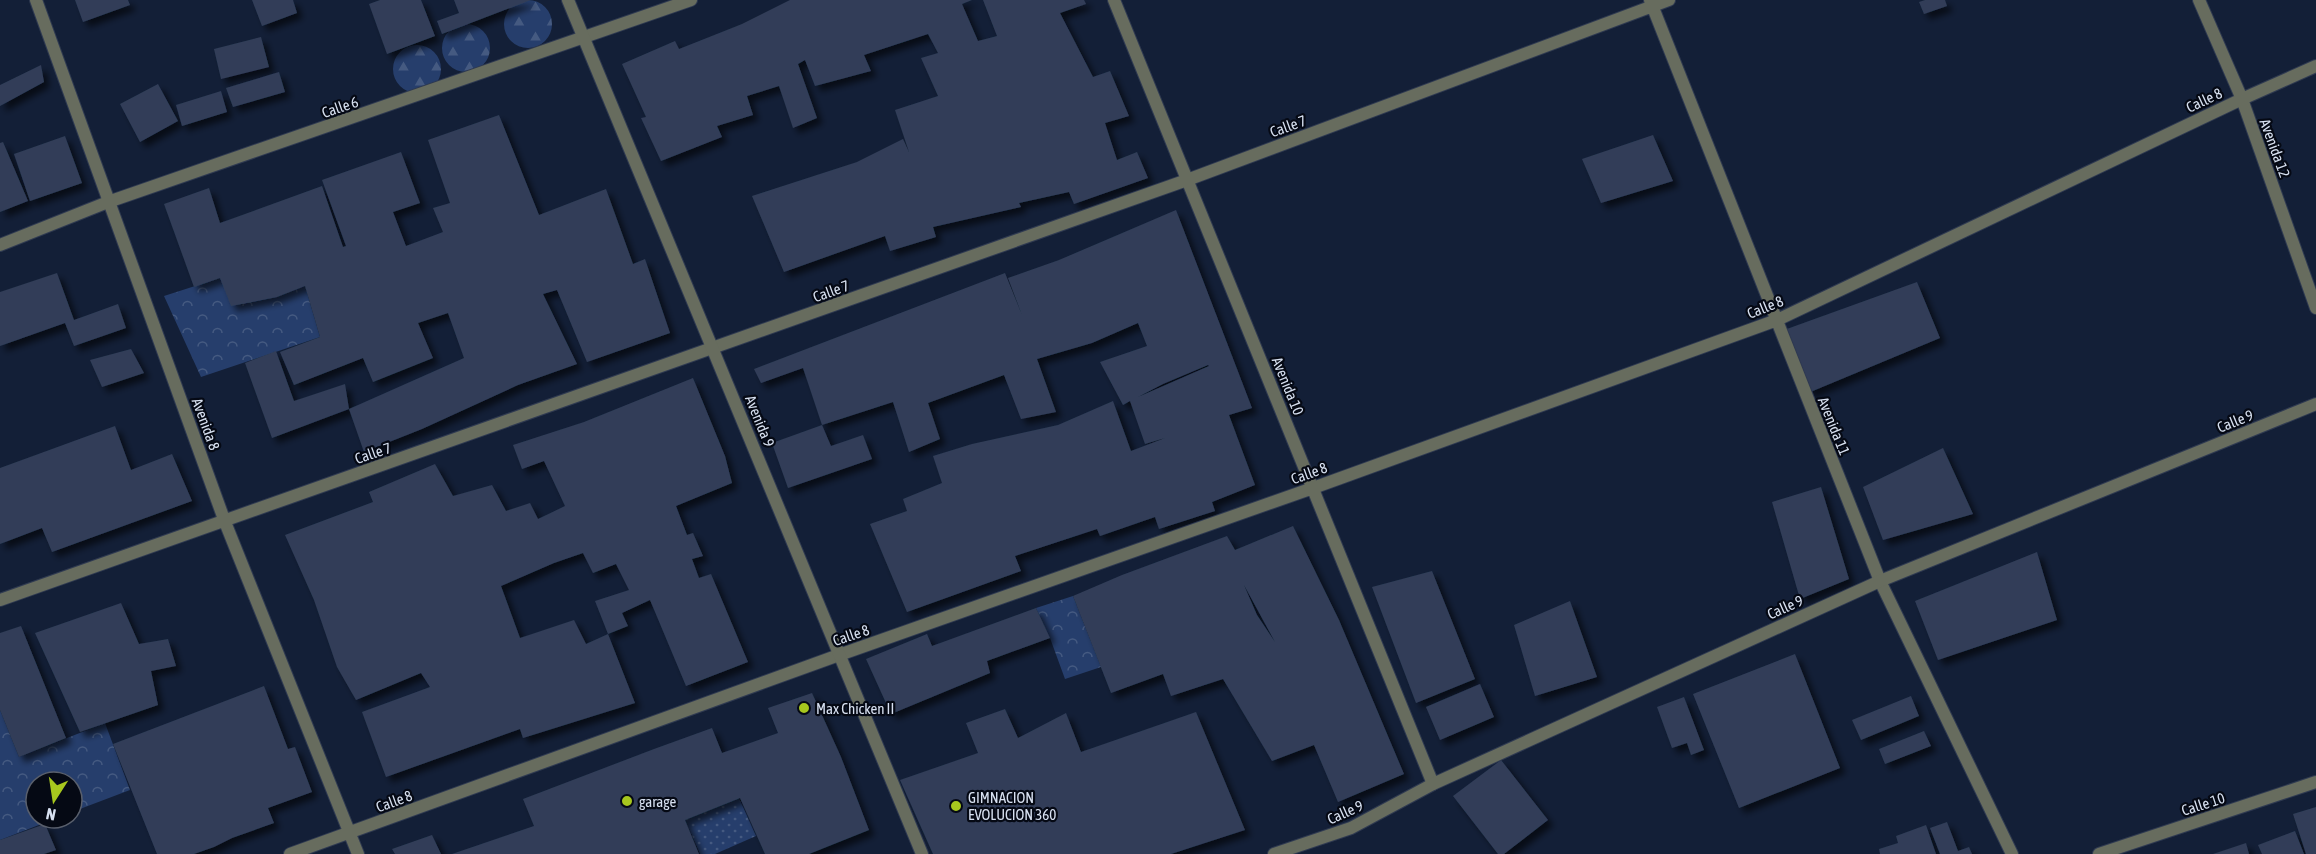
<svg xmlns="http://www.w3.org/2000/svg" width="2316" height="854" font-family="'Asap Condensed',sans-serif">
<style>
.grass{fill:url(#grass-dots)}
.forest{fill:url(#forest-firs)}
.park{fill:url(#park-crowns)}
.building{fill:#303e58;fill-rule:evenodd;filter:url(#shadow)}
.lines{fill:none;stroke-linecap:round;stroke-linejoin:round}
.minor-casing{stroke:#2f3a51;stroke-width:14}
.tertiary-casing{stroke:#2f3a51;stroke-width:14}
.minor{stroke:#676c5e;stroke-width:12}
.tertiary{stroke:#676c5e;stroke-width:12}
.poi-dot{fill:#a7c71e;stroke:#050914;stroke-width:2}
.labels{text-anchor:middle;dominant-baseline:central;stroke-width:4.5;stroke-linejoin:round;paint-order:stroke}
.street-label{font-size:15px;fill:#d8e1f1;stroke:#050914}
.poi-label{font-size:15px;fill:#d8e1f1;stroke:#050914;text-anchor:start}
</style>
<defs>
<pattern id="grass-dots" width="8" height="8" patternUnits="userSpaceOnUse" patternTransform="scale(1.5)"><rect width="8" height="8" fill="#263e6c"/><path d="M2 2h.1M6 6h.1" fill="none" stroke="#455a81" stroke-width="1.8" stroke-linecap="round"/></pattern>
<pattern id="forest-firs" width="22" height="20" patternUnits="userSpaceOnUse" patternTransform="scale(1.5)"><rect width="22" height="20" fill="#263e6c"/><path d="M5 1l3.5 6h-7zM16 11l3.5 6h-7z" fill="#455a81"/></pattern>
<pattern id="park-crowns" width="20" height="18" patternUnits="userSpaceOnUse" patternTransform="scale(1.5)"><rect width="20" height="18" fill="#263e6c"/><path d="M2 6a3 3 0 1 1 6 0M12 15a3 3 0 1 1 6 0" fill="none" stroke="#455a81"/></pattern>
<filter id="shadow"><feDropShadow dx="5.5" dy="5.5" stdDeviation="3" flood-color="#0009"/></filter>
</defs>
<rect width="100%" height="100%" fill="#131f37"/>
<path class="grass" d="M739 798 756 836 715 854H700L685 820Z"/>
<path class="forest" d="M504 24a24 24 0 1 1 48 0a24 24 0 1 1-48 0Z
M442 48a24 24 0 1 1 48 0a24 24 0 1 1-48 0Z
M393 69a24 24 0 1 1 48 0a24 24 0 1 1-48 0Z"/>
<path class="park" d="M220 278 277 297 305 286 320 337 201 377 164 296Z
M1073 596 1101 667 1065 679 1050 638 1036 608Z
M0 710 19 757 105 723 130 790 72 812V782H36V818H57L0 840Z"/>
<path class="building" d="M75 0H128L130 5 83 22Z
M252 0H293L297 13 262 26Z
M380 0H421L435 36 387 54 369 4Z
M454 0H531L442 34 437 21 459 13Z
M790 0H972L962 4 978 41 997 36 983 0H1084L1086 4 1060 13 1093 77 1110 71 1129 116 1105 123 1117 160 1137 152 1148 178 1074 204 1069 192 1019 203 1021 207 933 227 936 237 890 251 885 236 784 272 752 196 857 162 903 139 909 152 895 110 938 96 921 58 938 53 928 34 864 55 871 71 815 86 805 60 798 64 817 118 793 128 779 86 747 96 753 115 717 126 722 137 661 161 641 118 646 117 622 64 675 41 679 49 742 24Z
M1925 0H1945L1947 6 1924 14 1919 2Z
M261 37 269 67 221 79 214 49Z
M41 65 44 82 0 106V85Z
M279 72 285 92 233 107 226 88Z
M158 84 178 121 140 142 120 104Z
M221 91 227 112 182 126 176 105Z
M499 115 539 215 606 189 633 264 645 259 670 333 587 362 557 290 543 294 577 364 518 385 422 429 364 452 349 409 464 358 448 313 418 323 433 358 373 382 363 358 294 385 280 352 320 337 305 286 277 297 231 306 220 278 194 287 164 204 209 188 220 223 322 186 343 247 346 246 322 180 401 152 420 203 393 212 406 246 443 232 433 208 450 203 428 140Z
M1653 135 1673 181 1601 203 1582 159Z
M65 136 82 183 30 201 14 154Z
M3 142 28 201 0 212V143Z
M1176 210 1252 408 1229 415 1255 485 1212 502 1215 511 1159 529 1155 517 1100 536 1097 529 1015 556 1021 571 907 612 870 524 907 511 903 499 942 483 933 456 972 444 1058 425 1113 401 1131 451 1165 438 1145 444 1130 401 1123 405 1100 362 1147 346 1138 323 1092 343 1037 359 1056 412 1021 419 1004 375 928 403 940 439 909 452 893 402 822 425 803 368 761 383 754 369 1005 273 1022 315 1008 278 1059 260ZM1208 365 1209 366 1138 397 1163 384Z
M57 273 74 320 118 304 126 328 74 346 65 323 0 346V292Z
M1917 282 1940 338 1808 393 1784 330Z
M131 349 144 373 102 387 90 360Z
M276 351 294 401 345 384 349 409 272 438 245 363Z
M693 378 725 456 732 483 676 506 687 535 693 533 703 556 692 559 699 578 711 574 748 662 686 686 650 600 622 613 628 626 608 634 595 601 629 590 616 564 593 573 583 553 554 563 501 586 520 638 574 620 586 644 608 634 635 703 523 738 520 729 386 777 362 712 430 687 421 673 356 700 337 667 314 600 285 535 373 502 369 492 435 464 453 496 492 485 506 511 530 503 538 519 565 506 544 461 522 469 513 445 584 422Z
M822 425 831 446 863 435 872 459 788 488 772 443Z
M115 426 131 470 172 454 192 501 52 552 42 528 0 544V468Z
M1943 448 1973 514 1883 540 1863 487Z
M1821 487 1849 579 1800 599 1772 502Z
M1293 526 1339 620 1404 774 1338 802 1314 745 1272 761 1223 679 1171 696 1163 674 1111 693 1073 596 1122 575 1227 536 1235 550ZM1244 585 1275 642 1257 615Z
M2037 552 2057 620 1938 660 1915 601Z
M1432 571 1475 679 1416 703 1372 587Z
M1570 601 1597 677 1535 696 1514 625Z
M121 603 139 644 168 639 176 666 151 671 158 705 80 732 35 633Z
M1036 608 1050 638 987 661 990 673 891 714 866 659 927 634 932 646Z
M21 626 66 738 19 757 0 710V633Z
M1795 654 1840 768 1739 808 1693 694Z
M1480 684 1494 717 1440 740 1426 707Z
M264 686 288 749 295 747 312 792 268 808 274 823 232 838 214 847 194 854H157L113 744Z
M812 693 841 757 869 830 809 854H765L740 798 685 820 699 854H452L534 826 523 799 654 749 712 728 722 753 778 733 768 708Z
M1911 696 1919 716 1861 740 1852 720Z
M1684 697 1704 750 1691 755 1687 743 1672 748 1657 707Z
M1005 709 1018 738 1066 713 1081 752 1196 712 1245 830 1171 854H933L900 780 978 753 966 723Z
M1924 731 1931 746 1885 764 1879 749Z
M1501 760 1548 820 1504 854H1498L1453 796Z
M2316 807V854H2306L2293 814Z
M1947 822 1958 851 1969 847 1972 854H1940L1930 828Z
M45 824 56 850 44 854H0V840Z
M1926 825 1936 854H1880L1879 849 1898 843 1896 836Z
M2295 831 2304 854H2262L2258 845Z
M432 835 441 854H395L392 849Z
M2246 843 2249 854H2213Z"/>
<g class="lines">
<g class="minor-casing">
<path id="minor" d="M36 0 225 522 358 854
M1114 0 1433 784
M1650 0 1880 581 2012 854
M2199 0 2242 99 2316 308
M0 245 108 202 691 0
M0 600 1187 180 1669 0
M290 854 839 655 1313 488 1777 320 2242 99 2316 66
M2099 854 2316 782"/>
</g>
<g class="tertiary-casing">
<path id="tertiary" d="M568 0 922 854
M1274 854 1351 828 1433 784 1880 581 2316 404"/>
</g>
<use href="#minor" class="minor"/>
<use href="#tertiary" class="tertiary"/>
</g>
<g class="poi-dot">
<circle cx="804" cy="708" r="6"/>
<circle cx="627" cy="801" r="6"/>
<circle cx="956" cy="806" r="6"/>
</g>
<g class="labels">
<g class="street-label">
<text transform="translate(2204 100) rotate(-25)">Calle 8</text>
<text transform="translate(340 107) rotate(-19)">Calle 6</text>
<text transform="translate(1288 126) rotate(-20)">Calle 7</text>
<text transform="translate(2275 148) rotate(70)">Avenida 12</text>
<text transform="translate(831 291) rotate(-20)">Calle 7</text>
<text transform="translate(1765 307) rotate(-22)">Calle 8</text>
<text transform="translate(1288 386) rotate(68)">Avenida 10</text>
<text transform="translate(760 421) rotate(68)">Avenida 9</text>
<text transform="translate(2235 421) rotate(-22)">Calle 9</text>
<text transform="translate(206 424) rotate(70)">Avenida 8</text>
<text transform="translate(1834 426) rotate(68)">Avenida 11</text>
<text transform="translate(373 453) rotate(-19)">Calle 7</text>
<text transform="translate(1309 473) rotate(-20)">Calle 8</text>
<text transform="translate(1785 607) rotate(-24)">Calle 9</text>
<text transform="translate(851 635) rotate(-19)">Calle 8</text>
<text transform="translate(394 801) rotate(-20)">Calle 8</text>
<text transform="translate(2203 804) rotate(-18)">Calle 10</text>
<text transform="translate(1345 812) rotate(-24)">Calle 9</text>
</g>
<g class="poi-label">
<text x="816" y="708">Max Chicken II</text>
<text x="968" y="797">GIMNACION<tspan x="968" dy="17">EVOLUCION 360</tspan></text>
<text x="639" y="801">garage</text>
</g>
</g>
<g transform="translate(54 800) rotate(192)"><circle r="28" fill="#050914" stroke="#595f6c" stroke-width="1.5"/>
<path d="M0-4.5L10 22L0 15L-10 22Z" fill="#a7c71e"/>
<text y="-9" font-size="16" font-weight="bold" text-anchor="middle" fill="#d8e1f1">N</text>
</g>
</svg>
